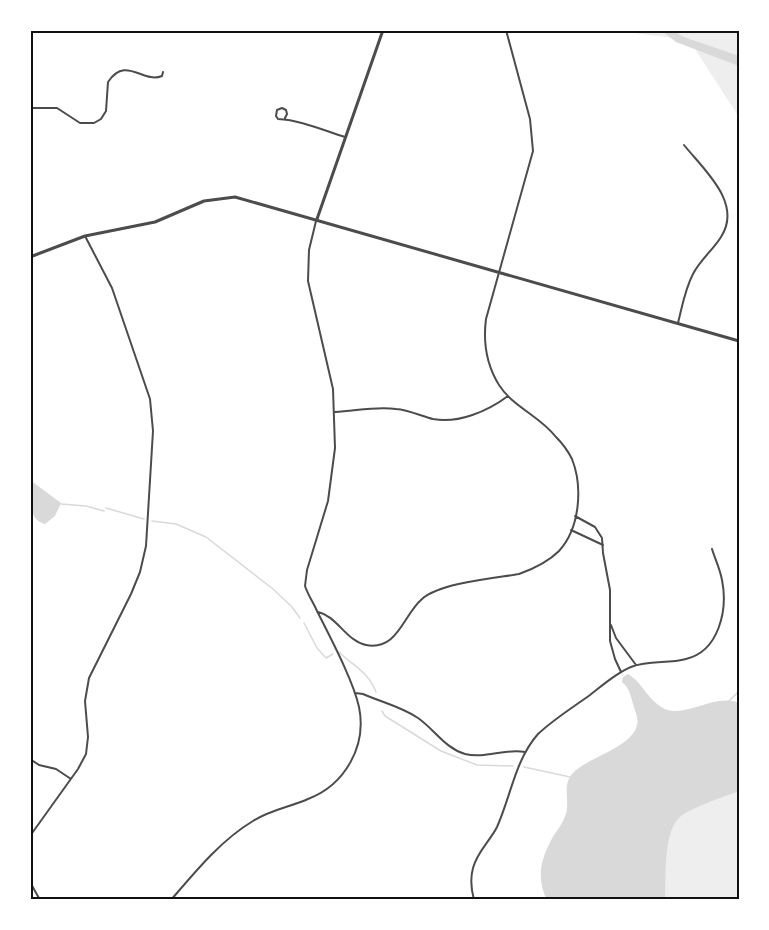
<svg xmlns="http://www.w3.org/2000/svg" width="769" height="930" font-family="Figtree,sans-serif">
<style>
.green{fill:#eee}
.water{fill:#d9d9d9}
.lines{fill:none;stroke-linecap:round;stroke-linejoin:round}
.stream{stroke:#d9d9d9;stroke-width:1.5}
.minor{stroke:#4c4c4c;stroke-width:2}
.tertiary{stroke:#4c4c4c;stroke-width:3}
.neatline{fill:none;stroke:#111;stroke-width:2}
</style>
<rect width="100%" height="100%" fill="#fff"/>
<path class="green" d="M609 30H739V117L689 40Z
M739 784V900H653L666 838 676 816Z"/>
<path class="water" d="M661 30H672L684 37 739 56V66L676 42Z
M30 480 61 503 55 516 45 524C27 520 30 495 30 480Z
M628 674C642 682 649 702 665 709 687 718 715 693 739 703V791C724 797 689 808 679 818 663 833 666 879 665 900H547C535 876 542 856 554 835 559 828 563 822 566 814 570 801 562 786 572 774 587 757 632 748 637 725 639 719 635 712 634 707 631 698 630 688 622 682L623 677Z"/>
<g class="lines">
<path class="stream" d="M61 504 86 506 104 511
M106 508 144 519
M152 521 176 524 206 537 273 589 292 607 300 618
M304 623 317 648 326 658 333 654
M339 652C354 667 368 671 376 692
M729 701 739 691
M382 711 385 716 441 751 477 765 513 766
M524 767 570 777"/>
<path class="minor" d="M30 108H57L80 123H94L101 119 106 111 108 82C126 55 143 84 162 76L163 72
M285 118 287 114 286 110 282 108 277 110 276 116 278 119C300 120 323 130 345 137
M678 323C682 307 685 289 693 274 700 260 713 250 721 237 743 203 704 170 684 145
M335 412C356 411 376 406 396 409 409 410 421 416 433 419 458 424 488 411 508 396
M575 516 595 527 602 538 603 553 610 590V641L615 659 621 672
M571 530 603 545
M318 612C337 616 346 641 366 645 398 651 403 615 422 599 440 583 495 578 519 574 533 569 548 562 559 551 580 528 583 487 572 459 568 451 562 443 556 437 540 416 513 407 499 385 486 364 483 342 486 319L533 151 530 119 506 30
M611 625 616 638 636 665
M355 693 363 694C381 702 402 707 418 718 435 730 445 748 465 754 485 759 505 748 525 752
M30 759 39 765 56 769 71 779
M30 836 78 769 86 754 88 737 85 701 89 678 131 594 140 572 146 546 153 431 150 399 112 288 85 236
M30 882 40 900
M171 900C195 872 221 840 253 821 270 810 290 807 308 799 345 785 367 746 359 707 353 680 330 637 317 611 313 602 308 595 305 586L307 570 328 501 335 448 333 389 308 281 309 250 316 221
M474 900C471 889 470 879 473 868 477 852 490 841 497 827 511 796 515 760 538 734 554 719 572 708 590 695 603 685 616 673 631 667 649 660 668 664 686 659 719 651 728 610 722 580 720 569 715 559 712 549"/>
<path class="tertiary" d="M30 101V108
M317 219 383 30
M30 257 85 236 155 222 204 201 235 197 739 341"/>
</g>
<rect width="769" height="930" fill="none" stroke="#ffffff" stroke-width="63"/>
<rect x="32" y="32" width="706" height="866" class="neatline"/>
</svg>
